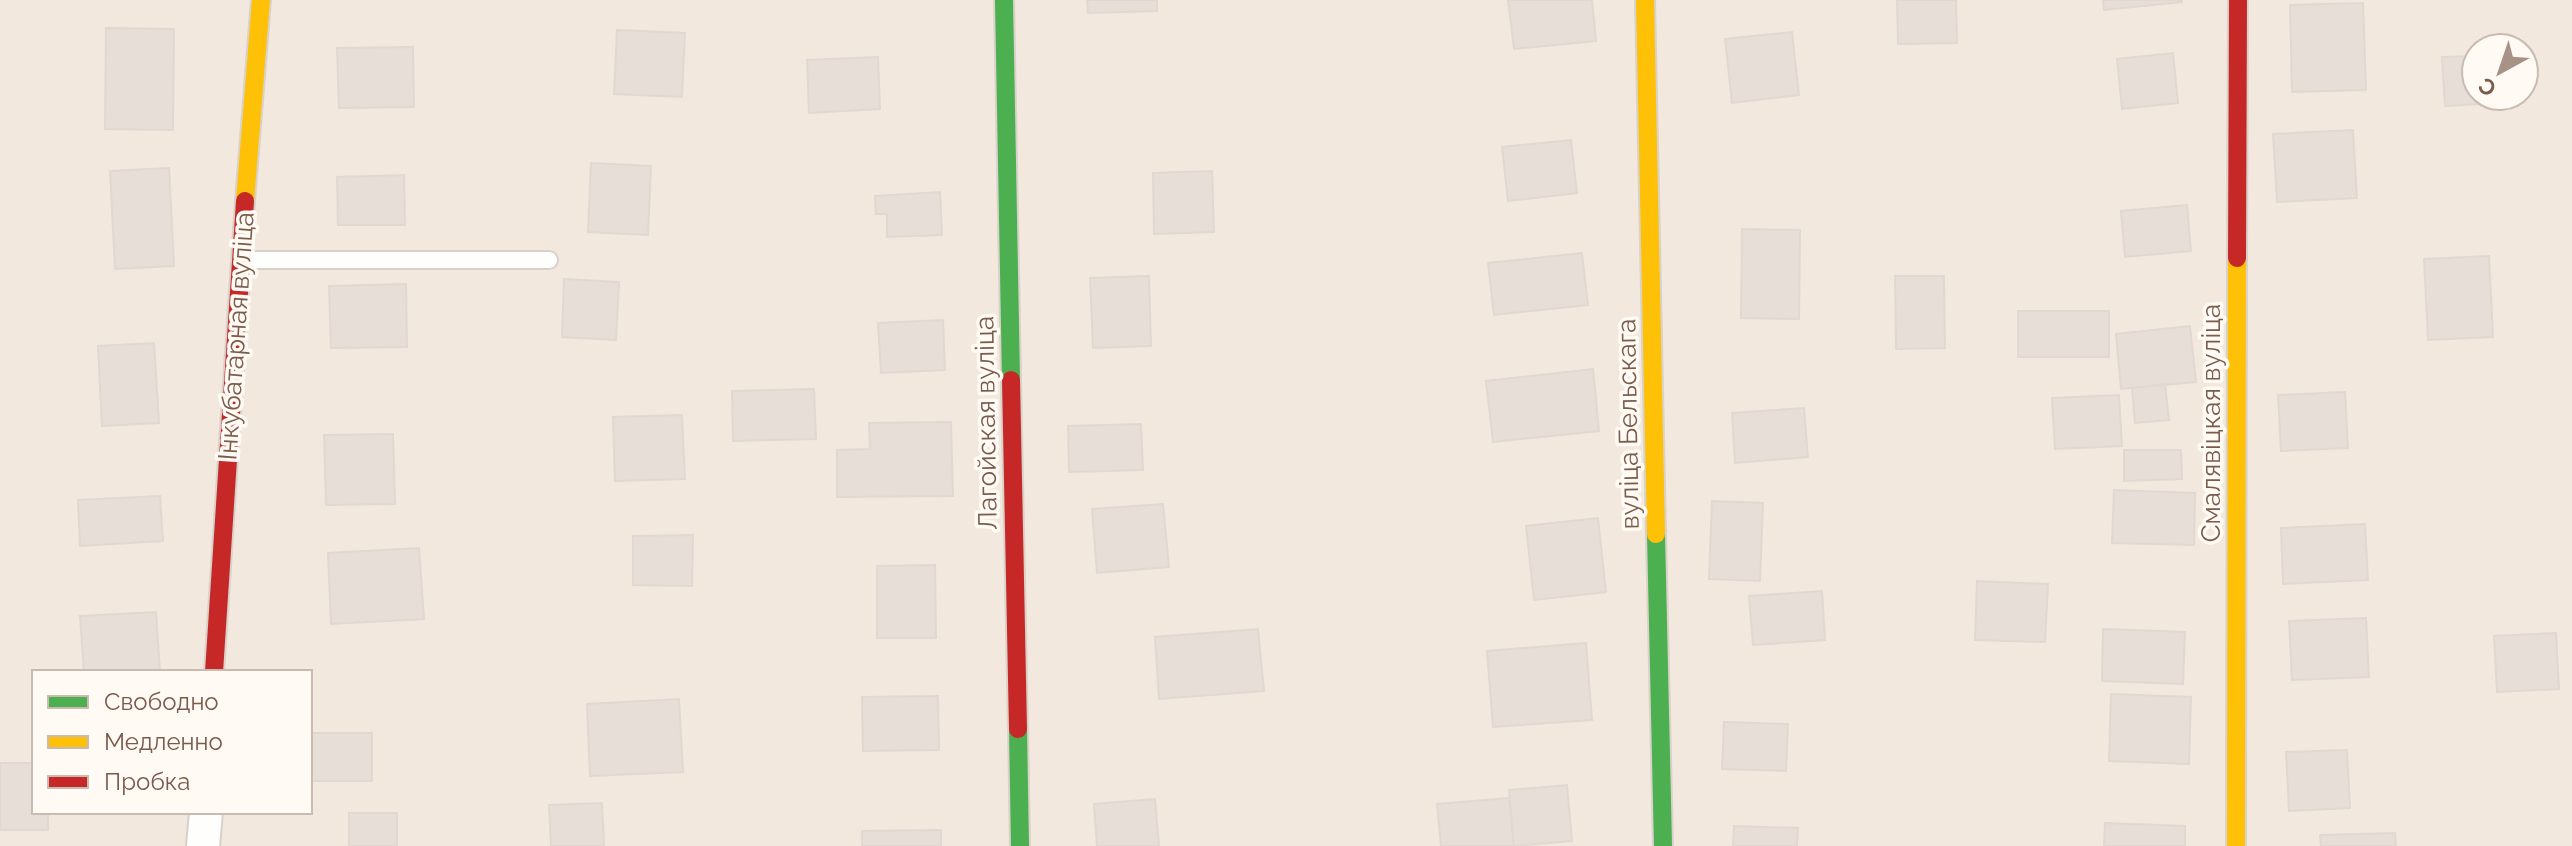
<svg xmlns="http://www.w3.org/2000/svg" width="2572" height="846" font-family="Raleway,sans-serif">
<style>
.residential{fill:#f2e8de;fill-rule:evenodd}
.building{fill:#e6ded7;stroke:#e2d8d2;stroke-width:2}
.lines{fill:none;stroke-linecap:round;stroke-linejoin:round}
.lane-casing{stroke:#d7d1cb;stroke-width:20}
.street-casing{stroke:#d7d1cb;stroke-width:36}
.fast-casing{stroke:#d9d2cb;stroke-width:22}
.slow-casing{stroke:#d9d2cb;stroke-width:22}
.jam-casing{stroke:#d9d2cb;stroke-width:22}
.lane{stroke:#fefefd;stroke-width:16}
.street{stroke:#fefefd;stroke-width:32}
.fast{stroke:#4caf50;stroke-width:18}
.slow{stroke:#ffc107;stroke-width:18}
.jam{stroke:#c62828;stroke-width:18}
.labels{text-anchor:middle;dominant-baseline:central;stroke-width:7;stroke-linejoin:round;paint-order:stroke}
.street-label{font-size:26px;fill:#7a5c4d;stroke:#fffaf3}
</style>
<rect width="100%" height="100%" fill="#f9f5f0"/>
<path class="residential" d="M0 0H2572V846H0ZM2476 48H2524V96H2476ZM34 672H310V812H34Z"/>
<path class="building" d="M1087 0H1157V11L1088 13Z
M1508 0H1592L1596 41 1514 49Z
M1897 0H1956L1957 43 1898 44Z
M2103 0H2182V2L2104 10Z
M2363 3 2366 90 2292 92 2290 5Z
M106 28 174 29 173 130 105 129Z
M617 30 685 33 682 97 614 94Z
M1792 32 1799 95 1732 103 1725 39Z
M413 47 414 107 339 108 337 48Z
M2173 53 2178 103 2122 109 2117 59Z
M2476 56V96H2520V102L2445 106 2442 57Z
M878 57 880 109 809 113 807 60Z
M2353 130 2357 198 2277 202 2273 134Z
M1571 140 1577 193 1508 201 1502 147Z
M591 163 651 166 648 235 588 232Z
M169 168 174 266 115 269 110 171Z
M1212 171 1214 232 1154 234 1153 173Z
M404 175 405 225H338L337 177Z
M940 192 942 235 887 237V214H876L875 196Z
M2187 205 2191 251 2125 257 2121 211Z
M1742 229 1800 230 1799 319 1741 318Z
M1582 253 1588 305 1494 315 1488 263Z
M2489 256 2493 337 2428 340 2424 259Z
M1149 276 1151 346 1093 348 1090 278Z
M1895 276H1944L1945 348 1896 349Z
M564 279 619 282 616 340 562 337Z
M406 284 407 347 331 348 329 286Z
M2018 311H2109V357H2018Z
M943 320 945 370 881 373 878 323Z
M2190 326 2196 382 2121 389 2116 334Z
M154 343 159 423 102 426 98 346Z
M1593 369 1599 431 1493 442 1486 381Z
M2165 384 2169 420 2135 423 2132 388Z
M814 389 816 439 733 441 732 391Z
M2345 392 2348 448 2281 451 2278 395Z
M2119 395 2122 446 2055 449 2052 398Z
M1804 408 1808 457 1735 463 1732 413Z
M682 415 685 479 615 481 613 417Z
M951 422 953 496 837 497V450L870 449 869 423Z
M1141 424 1143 470 1069 472 1068 426Z
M393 434 395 504 326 505 324 435Z
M2124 450H2181L2182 479 2124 481Z
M2114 490 2195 493 2194 545 2112 543Z
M160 496 163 541 80 546 78 500Z
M1712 501 1763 503 1760 581 1709 579Z
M1163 504 1169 567 1097 573 1092 509Z
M1598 518 1606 592 1534 600 1526 526Z
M2365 524 2368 580 2283 584 2281 528Z
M693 535 692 586 633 585V536Z
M419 548 424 619 331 624 328 553Z
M935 565 936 638H877V566Z
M1977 581 2048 584 2045 642 1975 640Z
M1822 591 1825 640 1753 645 1749 596Z
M156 612 160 672H84L80 616Z
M2366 618 2369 677 2292 680 2289 621Z
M1258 629 1264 691 1159 699 1155 637Z
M2103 629 2185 632 2183 684 2102 681Z
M2556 633 2559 689 2497 692 2494 636Z
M1586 643 1592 720 1493 727 1487 651Z
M2111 694 2191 697 2189 764 2109 761Z
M938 696 939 750 863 751 862 697Z
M679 699 683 772 590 776 587 704Z
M1724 722 1788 724 1786 771 1722 769Z
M310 733H372V781H310Z
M2347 750 2350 808 2289 811 2286 752Z
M0 763H34V812H48V830H0Z
M1567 785 1572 841 1514 846 1509 790Z
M1509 798 1514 846H1441L1437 804Z
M1155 799 1159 846H1097L1094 804Z
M602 803 604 846H551L549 805Z
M349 813H397V846H349Z
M2105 823 2185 826V846H2104Z
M1734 826 1798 828 1797 846H1733Z
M941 830V846H862V831Z
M2395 833 2396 846H2321L2320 835Z"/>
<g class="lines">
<g class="lane-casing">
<path id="lane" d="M242 260H549"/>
</g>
<g class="street-casing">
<path id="street" d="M203 846 206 812"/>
</g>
<g class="fast-casing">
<path id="fast" d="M1004 0 1011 380
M1656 534 1663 846
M1018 729 1020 846"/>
</g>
<g class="slow-casing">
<path id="slow" d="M1645 0 1656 534
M245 201 261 0
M2236 846 2237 258"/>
</g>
<g class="jam-casing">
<path id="jam" d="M2237 258 2238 0
M1011 380 1018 729
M214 672 245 201"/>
</g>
<use href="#lane" class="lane"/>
<use href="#street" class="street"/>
<use href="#fast" class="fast"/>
<use href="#slow" class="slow"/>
<use href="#jam" class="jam"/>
</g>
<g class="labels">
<g class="street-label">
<text transform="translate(236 336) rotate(-86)">Інкубатарная вуліца</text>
<text transform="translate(986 423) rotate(-91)">Лагойская вуліца</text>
<text transform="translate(2211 423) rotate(-90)">Смалявіцкая вуліца</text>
<text transform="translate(1628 424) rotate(-91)">вуліца Бельскага</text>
</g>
</g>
<rect x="32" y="670" width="280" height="144" fill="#fffaf3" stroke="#cabbb1" stroke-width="2"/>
<rect x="48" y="696" width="40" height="12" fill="#4caf50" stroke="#cabbb1" stroke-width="2"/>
<text x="104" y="710" font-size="24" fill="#7a5c4d">Свободно</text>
<rect x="48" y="736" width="40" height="12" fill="#ffc107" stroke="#cabbb1" stroke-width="2"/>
<text x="104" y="750" font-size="24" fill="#7a5c4d">Медленно</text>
<rect x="48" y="776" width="40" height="12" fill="#c62828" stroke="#cabbb1" stroke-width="2"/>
<text x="104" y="790" font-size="24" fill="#7a5c4d">Пробка</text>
<g transform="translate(2500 72) rotate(220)"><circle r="38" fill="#fffaf3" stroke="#cabbb1" stroke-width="2"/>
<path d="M0-6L14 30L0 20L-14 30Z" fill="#a69286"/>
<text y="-12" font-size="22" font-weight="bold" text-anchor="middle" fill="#7a5c4d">С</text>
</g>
</svg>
